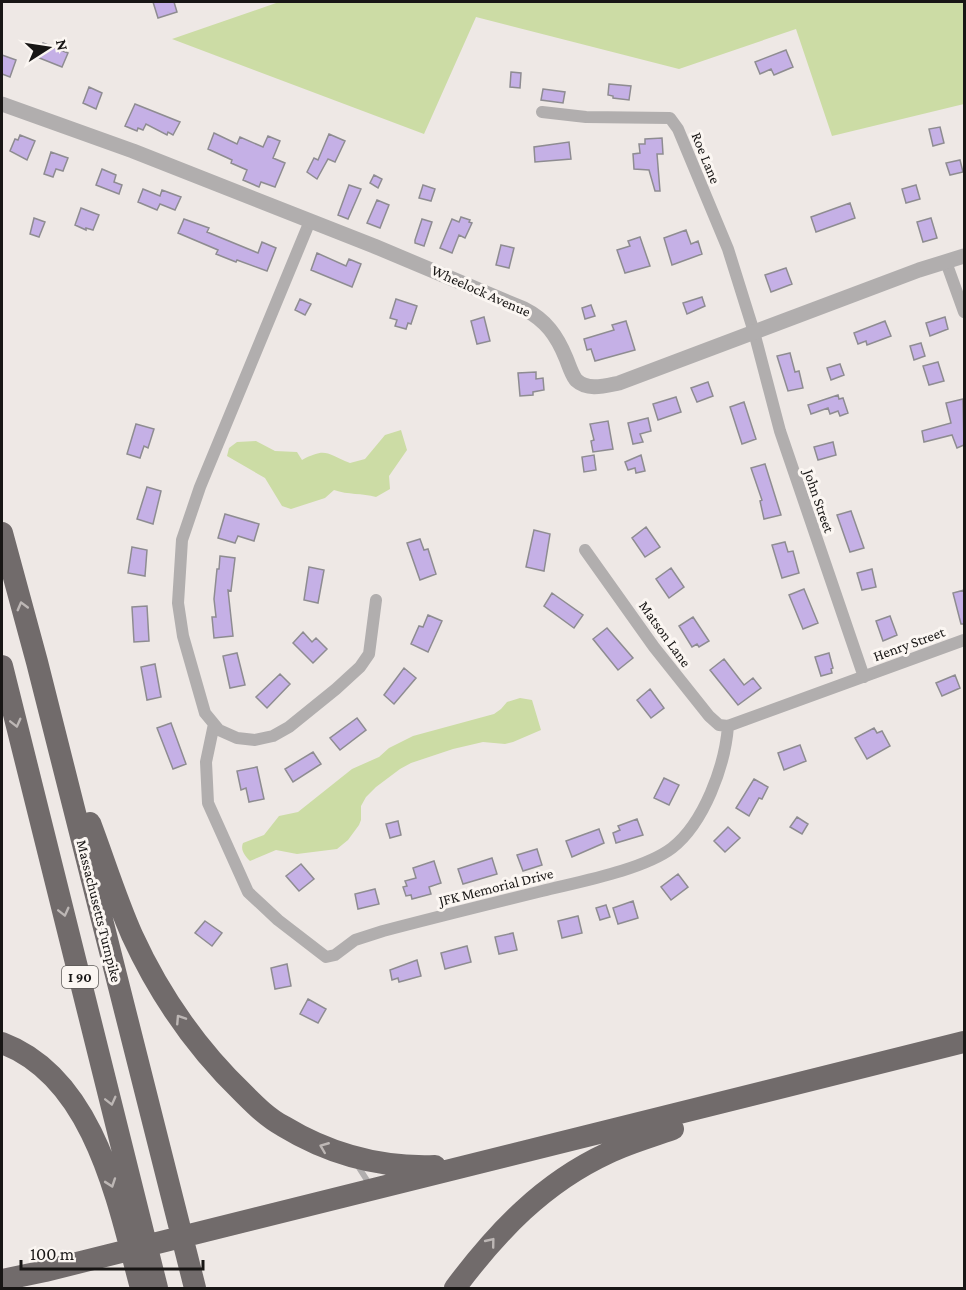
<svg xmlns="http://www.w3.org/2000/svg" width="966" height="1290" font-family="'Crimson Pro',serif">
<style>
.green{fill:#ccdca5}
.building{fill:#c5b0e6;stroke:#8e8c91;stroke-width:1.5}
.lines{fill:none;stroke-linecap:round;stroke-linejoin:round}
.service{stroke:#b1aeae;stroke-width:6}
.minor{stroke:#b1aeae;stroke-width:12}
.tertiary{stroke:#b1aeae;stroke-width:15}
.motorway{stroke:#716b6b;stroke-width:22}
.oneway{stroke:#bdb7b5}
.labels{text-anchor:middle;dominant-baseline:central;stroke-width:6;stroke-linejoin:round;paint-order:stroke}
.shield{fill:#fbf6f2;stroke:#5c5957;stroke-width:1.5}
.shield-label{font-size:14px;font-weight:bold;fill:#181615}
.street-label{font-size:15px;fill:#181615;stroke:#fbf6f2}
</style>
<rect width="100%" height="100%" fill="#eee8e5"/>
<path class="green" d="M279 2H964V104L832 136 796 29 679 69 476 17 424 134 172 39Z
M401 430 407 450 389 476 390 489 376 497C362 493 348 495 334 490L325 498 291 509 282 506 265 478 227 456 229 448 237 442 256 441 275 451 297 452 302 460C327 447 326 454 350 463L365 459 385 435Z
M520 698 532 700 541 730 513 742 505 744 483 742 453 749 411 763 400 769 376 787 366 797 361 806V820L359 825 348 840 337 849 297 854 276 850 250 861C245 856 240 850 243 843L264 835 279 816 298 812 352 769 379 757 389 748 413 736 494 714 501 709 507 702Z"/>
<path class="building" d="M153 2H174L177 12 158 18Z
M43 43 68 53 62 67 37 57Z
M786 50 793 67 774 75 771 69 760 74 755 62Z
M2 55 16 60 10 77 2 74Z
M511 72 521 73 520 88 510 87Z
M609 84 631 86 629 100 613 98V96L608 95Z
M89 87 102 93 96 109 83 103Z
M543 89 565 92 563 103 541 100Z
M135 104 180 122 173 135 168 132 167 135 146 124 143 130 138 128 137 131 125 126Z
M940 127 944 143 933 146 929 129Z
M214 133 237 144 240 137 263 147 268 136 280 141 273 158 285 163 275 187 261 182 259 187 243 180 247 170 231 163 232 160 208 149Z
M329 134 345 141 335 162 328 159 317 179 307 172 314 158 318 160Z
M20 135 35 141 27 160 10 151 15 139 18 140Z
M662 138 663 154H657L660 191H655L649 170 634 169 633 154 640 153 639 144H645V139Z
M569 142 571 159 535 162 534 147Z
M51 152 68 158 63 171 56 169 53 177 44 174Z
M960 160 963 172 950 175 946 163Z
M102 169 116 175 114 182 122 185 119 194 96 185Z
M374 175 382 179 378 188 370 183Z
M349 185 361 189 348 219 338 215Z
M423 185 435 189 431 201 419 198Z
M916 185 920 199 906 203 902 189Z
M143 189 160 196 162 190 181 197 175 210 160 204 157 210 138 202Z
M377 200 389 205 380 228 367 223Z
M850 203 855 218 816 232 811 217Z
M81 208 99 215 93 230 86 228V230L75 225Z
M461 217 470 220 469 222 472 223 465 238 459 235 452 253 440 248 452 219 459 222Z
M34 218 45 222 39 237 30 234Z
M931 218 937 238 923 242 917 222Z
M184 219 209 228 207 232 258 253 262 242 276 248 267 271 237 260 236 262 216 254 218 250 178 233Z
M422 219 432 222 424 246 415 243V240Z
M686 230 691 244 698 241 702 254 672 265 664 238Z
M640 237 650 266 625 273 617 250 630 246 628 241Z
M501 245 514 248 509 268 496 265Z
M317 253 346 266 349 259 361 264 352 287 311 270Z
M786 268 792 284 771 292 765 275Z
M702 297 705 306 687 314 683 303Z
M300 299 311 304 305 315 295 310Z
M396 299 417 306 411 324 408 323 406 329 395 326 397 320 390 318Z
M591 305 595 316 585 319 582 308Z
M484 317 490 341 477 344 471 321Z
M945 317 948 329 930 336 926 323Z
M626 321 635 350 595 361 591 349 587 350 584 339 614 330 612 325Z
M885 321 891 336 867 345 866 341 858 344 854 333Z
M921 343 925 356 914 360 910 346Z
M790 353 795 372 799 371 803 388 788 391 777 356Z
M938 362 944 381 929 385 923 366Z
M840 364 844 375 831 380 827 368Z
M536 372V379L543 378 544 390 533 392V395L520 396 518 373Z
M708 382 713 396 697 402 691 388Z
M838 395 839 399 843 398 848 413 840 416 838 411 830 414 828 408 811 414 808 405Z
M676 397 681 412 658 420 653 404Z
M963 399 964 445 957 448 952 435 924 442 922 431 951 423 946 403Z
M744 402 756 439 742 444 730 407Z
M648 418 651 431 640 434 643 442 633 444 628 423Z
M608 421 613 449 593 452 591 441 594 440 590 424Z
M136 424 154 429 148 448 144 446 140 458 127 454Z
M833 442 836 455 818 460 814 447Z
M594 455 596 470 584 472 582 457Z
M641 455 645 471 636 473 635 468 628 470 625 462Z
M765 464 781 515 764 519 760 501 762 500 751 468Z
M147 487 161 491 153 524 137 519Z
M851 511 864 548 850 552 837 515Z
M225 514 259 524 254 541 238 536 235 543 218 538Z
M646 527 660 547 645 557 632 538Z
M534 530 550 534 544 571 526 567Z
M420 539 424 550 428 549 436 574 420 580 407 543Z
M785 542 788 552 793 551 799 573 782 578 772 545Z
M132 547 147 550 145 576 128 573Z
M220 556 235 558 231 591 228 590 233 636 214 638 212 617H216L214 599 217 569H219Z
M309 567 324 570 318 603 304 600Z
M671 568 684 587 669 598 656 579Z
M872 569 876 587 862 590 857 573Z
M804 589 818 623 803 629 789 595Z
M964 590V624H961L953 593Z
M552 593 583 615 574 628 544 606Z
M147 606 149 641 134 642 132 607Z
M428 615 442 621 428 652 411 644 419 626 423 627Z
M890 616 897 635 883 641 876 621Z
M693 617 709 641 699 647 697 644 692 647 679 626Z
M607 628 633 658 618 670 593 639Z
M303 632 312 642 316 638 327 649 313 663 293 643Z
M237 653 245 685 230 688 223 656Z
M829 653 833 668 831 669 832 673 821 676 815 657Z
M724 659 744 685 753 678 761 688 738 705 710 670Z
M155 664 161 697 147 700 141 667Z
M404 668 416 678 394 704 384 695Z
M280 674 290 684 267 708 256 697Z
M955 675 960 688 942 696 936 683Z
M650 689 664 708 651 718 637 700Z
M357 718 366 730 340 750 330 738Z
M171 723 186 764 173 769 157 728Z
M874 728 877 733 882 731 890 746 867 759 855 738Z
M800 745 806 761 784 770 778 753Z
M313 752 321 764 293 782 285 769Z
M257 767 264 799 249 802 246 788 241 790 237 771Z
M664 778 679 785 669 805 654 798Z
M754 779 768 787 762 799 759 798 749 816 736 808Z
M797 817 808 824 802 834 790 827Z
M637 819 643 835 616 843 613 833 620 830 618 826Z
M398 821 401 835 390 838 386 824Z
M728 827 740 838 725 852 714 841Z
M599 829 604 843 572 857 566 841Z
M537 849 542 865 523 871 517 855Z
M492 858 497 874 463 884 458 869Z
M434 861 441 883 429 887 431 894 412 899 411 895 406 896 403 887 407 886 405 881 416 878 413 868Z
M301 864 314 879 299 891 286 876Z
M678 874 688 887 671 900 661 887Z
M375 889 379 904 358 909 355 894Z
M633 901 638 918 618 924 613 908Z
M606 905 610 917 600 920 596 908Z
M578 916 582 933 562 938 558 921Z
M205 921 222 933 212 946 195 933Z
M513 933 517 950 499 954 495 937Z
M467 946 471 962 445 969 441 953Z
M417 960 421 976 399 982 398 978 392 980 390 970Z
M287 964 291 986 275 989 271 968Z
M308 999 326 1009 318 1023 300 1014Z"/>
<g class="lines">
<path class="service" d="M356 1163 370 1185"/>
<path class="minor" d="M542 112 586 117 670 118 678 129 728 249 754 332 780 431 864 677
M310 221 200 487 182 540 178 603 183 636 205 713 219 730 237 738 255 740 273 736 289 727 336 689 360 667 369 654 376 600
M946 262 964 312
M585 550 654 647 709 716 719 725 728 726
M214 724 206 762 208 803 248 892 278 920 326 957 335 955 355 940 383 931C436 917 489 904 542 891 578 882 643 870 672 848 704 823 725 766 728 726L964 640"/>
<path class="tertiary" d="M2 104 133 151 374 246 524 309C546 320 557 336 566 358 569 365 571 373 576 380 588 391 604 386 619 383L919 270 964 256"/>
<path class="motorway" d="M2 533 37 662 195 1288
M2 666 157 1288
M90 823C104 860 116 899 132 935 159 994 197 1049 244 1094 256 1106 268 1118 283 1126 329 1154 381 1168 435 1166
M2 1043C95 1078 118 1203 141 1288
M2 1280 45 1271 964 1042
M455 1288C497 1232 543 1183 608 1153 629 1143 651 1137 673 1129"/>
</g>
<defs><path id="oneway-chevron" d="M-2-3.5L2.5 0L-2 3.5" fill="none" stroke-width="1.6" stroke-linecap="round" stroke-linejoin="round" transform="scale(1.5)"/></defs>
<g class="oneway">
<use href="#oneway-chevron" transform="translate(22 606) rotate(-105)"/>
<use href="#oneway-chevron" transform="translate(16 723) rotate(76)"/>
<use href="#oneway-chevron" transform="translate(64 912) rotate(76)"/>
<use href="#oneway-chevron" transform="translate(180 1019) rotate(-123)"/>
<use href="#oneway-chevron" transform="translate(111 1101) rotate(76)"/>
<use href="#oneway-chevron" transform="translate(324 1147) rotate(-158)"/>
<use href="#oneway-chevron" transform="translate(111 1183) rotate(71)"/>
<use href="#oneway-chevron" transform="translate(491 1242) rotate(-51)"/>
</g>
<g class="labels">
<rect class="shield" x="62" y="966" width="36" height="22" rx="4.5"/>
<g class="shield-label">
<text x="80" y="977">I 90</text>
</g>
<g class="street-label">
<text transform="translate(706 158) rotate(68)">Roe Lane</text>
<text transform="translate(481 291) rotate(24)">Wheelock Avenue</text>
<text transform="translate(819 501) rotate(71)">John Street</text>
<text transform="translate(665 634) rotate(54)">Matson Lane</text>
<text transform="translate(909 644) rotate(-20)">Henry Street</text>
<text transform="translate(496 887) rotate(-14)">JFK Memorial Drive</text>
<text transform="translate(99 911) rotate(76)">Massachusetts Turnpike</text>
</g>
</g>
<rect width="966" height="1290" fill="none" stroke="#181615" stroke-width="6"/>
<g transform="translate(48 48) rotate(78)" stroke="#fbf6f2" stroke-width="4.5" paint-order="stroke">
<path d="M0-4.5L10 22L0 15L-10 22Z" fill="#181615"/>
<text y="-9" font-size="16" font-weight="bold" text-anchor="middle" fill="#181615">N</text>
</g>
<path d="M21 1260v9h182v-9" fill="none" stroke="#181615" stroke-width="3"/>
<text x="30" y="1260" font-size="18" fill="#181615" stroke="#fbf6f2" stroke-width="4.5" paint-order="stroke">100 m</text>
</svg>
